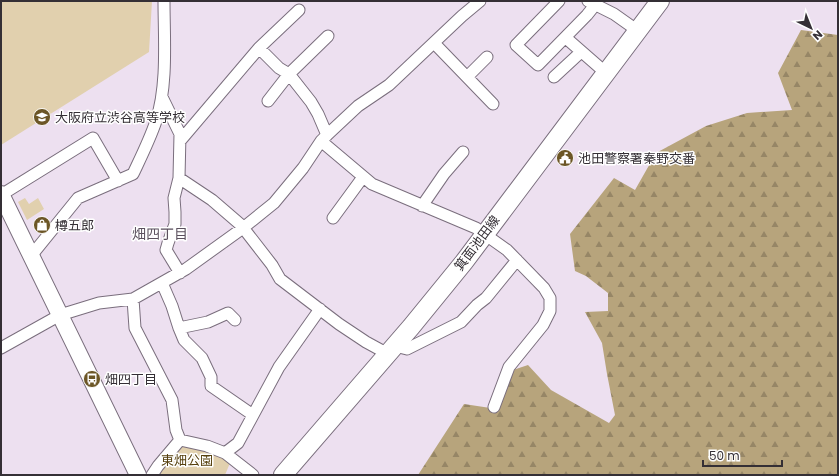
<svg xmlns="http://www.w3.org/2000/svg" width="839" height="476" font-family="Poppins,'Noto Sans JP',sans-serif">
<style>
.green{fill:#e1d0ae}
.forest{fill:url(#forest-firs)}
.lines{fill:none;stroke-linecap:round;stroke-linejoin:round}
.street-casing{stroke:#7a6e7d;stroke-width:13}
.secondary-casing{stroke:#7a6e7d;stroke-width:18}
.primary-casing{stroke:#7a6e7d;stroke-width:20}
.street{stroke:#fff;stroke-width:11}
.secondary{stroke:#fff;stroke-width:16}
.primary{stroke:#fff;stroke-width:18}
.labels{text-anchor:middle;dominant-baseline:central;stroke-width:3;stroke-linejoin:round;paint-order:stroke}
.poi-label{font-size:13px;fill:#342f35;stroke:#fff;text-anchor:start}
.street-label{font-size:13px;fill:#342f35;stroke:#fff}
.park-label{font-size:13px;fill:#56400e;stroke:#fff}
.neighbourhood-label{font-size:14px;fill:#5b505e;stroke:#fff}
</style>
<defs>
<pattern id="forest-firs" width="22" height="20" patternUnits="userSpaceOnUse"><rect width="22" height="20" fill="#b7a47c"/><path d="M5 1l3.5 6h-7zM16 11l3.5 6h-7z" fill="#968666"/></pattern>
</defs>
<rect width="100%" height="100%" fill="#ede0f0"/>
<path class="green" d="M1 1H152L149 52 1 145Z
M25 198 29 204 38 198 44 209 27 220 18 202Z
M182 445 216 452 230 463 225 475H154Z"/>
<path class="forest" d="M801 30 838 35V475H418L464 404 497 409 513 370 528 365 551 390 609 423 615 415 607 374 602 343 585 312 608 311V293L586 276 575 271 570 234 614 178 635 190 656 153 706 126 747 113 792 110 778 73Z"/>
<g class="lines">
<g class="street-casing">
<path id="street" d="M559 1 516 45 538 65 587 15 595 5
M588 1 614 14 638 31
M566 38 606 73
M434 43 493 104
M259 48 279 68 289 74 311 102 318 114 327 135
M467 77 487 57
M554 77 581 52
M162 97 180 134 179 178 174 198 175 212V224L168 243 166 250 180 273
M268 101 289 74 328 36
M180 141 259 48 299 10
M321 141 372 184 476 228 507 250 544 288 550 298V311L543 325 509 367 494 407
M179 178 212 200 241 225 272 265 280 279 339 324 366 342 388 354
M1 195 93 138 118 181
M422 206 444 174 463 152
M333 218 363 177
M31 256 78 198 133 174C141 157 150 139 156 121 168 85 164 38 164 1
M162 283 172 306 179 328 184 340 202 358 211 377V386L253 415
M133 299 135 328 172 400 176 430 180 440 207 446 225 453 238 443 279 367 320 309
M179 328 208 322 228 313 235 320
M395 346 407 349 461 322 477 305 486 298 517 260
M1 348 60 315 99 303 133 299 186 269 243 228 274 203 303 168 321 141 327 135 358 106 389 85 462 16 480 1
M225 453 253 475
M152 475 158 466 180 440"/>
</g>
<g class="secondary-casing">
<path id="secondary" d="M1 194 138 475"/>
</g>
<g class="primary-casing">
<path id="primary" d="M283 475 411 327 464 262 660 1"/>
</g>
<use href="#street" class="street"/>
<use href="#secondary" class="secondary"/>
<use href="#primary" class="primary"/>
</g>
<defs>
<g id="school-disc" transform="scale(0.9)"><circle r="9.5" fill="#6c5626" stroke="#fff"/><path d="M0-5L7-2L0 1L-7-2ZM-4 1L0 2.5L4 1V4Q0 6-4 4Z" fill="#fff"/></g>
<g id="civic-disc" transform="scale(0.9)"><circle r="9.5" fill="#6c5626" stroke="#fff"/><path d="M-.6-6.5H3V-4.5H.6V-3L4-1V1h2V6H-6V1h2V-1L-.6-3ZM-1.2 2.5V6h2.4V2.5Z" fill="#fff"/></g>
<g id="shop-disc" transform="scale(0.9)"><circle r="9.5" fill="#6c5626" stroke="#fff"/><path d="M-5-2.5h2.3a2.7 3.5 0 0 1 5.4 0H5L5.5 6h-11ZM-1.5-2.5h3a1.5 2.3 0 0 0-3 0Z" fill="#fff"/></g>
<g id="bus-disc" transform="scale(0.9)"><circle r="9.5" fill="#6c5626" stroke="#fff"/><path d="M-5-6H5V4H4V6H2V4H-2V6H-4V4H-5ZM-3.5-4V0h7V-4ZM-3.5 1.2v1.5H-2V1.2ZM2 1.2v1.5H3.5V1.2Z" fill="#fff"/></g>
</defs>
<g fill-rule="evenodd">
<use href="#school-disc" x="42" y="117"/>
<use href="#civic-disc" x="565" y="158"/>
<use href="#shop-disc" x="42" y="225"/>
<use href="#bus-disc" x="92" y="379"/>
</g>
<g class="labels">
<g class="poi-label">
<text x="55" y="117">大阪府立渋谷高等学校</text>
<text x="578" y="158">池田警察署秦野交番</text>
<text x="55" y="225">樽五郎</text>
<text x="105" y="379">畑四丁目</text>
</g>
<g class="street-label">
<text transform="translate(477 243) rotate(-53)">箕面池田線</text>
</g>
<g class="park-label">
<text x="187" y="460">東畑公園</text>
</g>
<g class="neighbourhood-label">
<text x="160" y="234">畑四丁目</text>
</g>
</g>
<rect width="839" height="476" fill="none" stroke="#342f35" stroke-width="4"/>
<g transform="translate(811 28) rotate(137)" stroke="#ffffff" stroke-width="3" paint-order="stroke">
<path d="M0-3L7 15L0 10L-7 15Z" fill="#342f35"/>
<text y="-6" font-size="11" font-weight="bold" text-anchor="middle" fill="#342f35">N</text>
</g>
<path d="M703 460v6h79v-6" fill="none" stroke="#342f35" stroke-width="2"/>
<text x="709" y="460" font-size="12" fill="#342f35" stroke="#ffffff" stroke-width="3" paint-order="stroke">50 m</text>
</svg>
